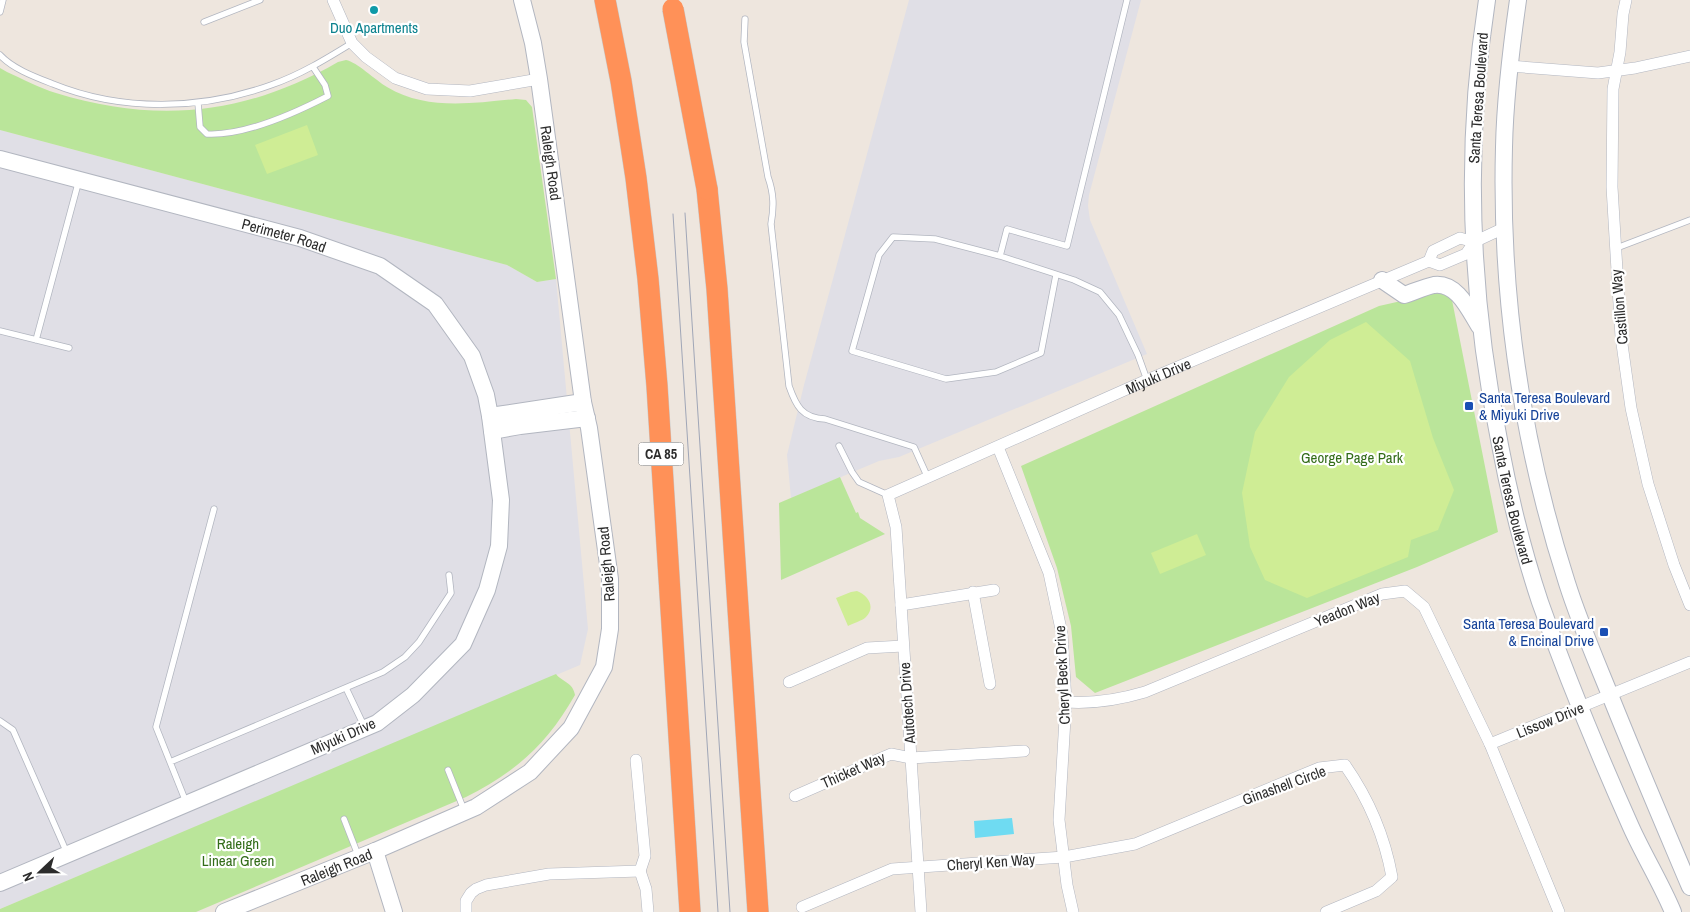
<svg xmlns="http://www.w3.org/2000/svg" width="1690" height="912" font-family="'Archivo Narrow',sans-serif">
<style>
.industrial{fill:#e0dfe6}
.green{fill:#bae59a}
.pitch{fill:#cfed95}
.water{fill:#6fdbf2}
.lines{fill:none;stroke-linecap:round;stroke-linejoin:round}
.lane-casing{stroke:#b2b6c0;stroke-width:7}
.street-casing{stroke:#b2b6c0;stroke-width:12}
.secondary-casing{stroke:#b2b6c0;stroke-width:18}
.highway-casing{stroke:#c8c8c8;stroke-width:22}
.lane{stroke:#fff;stroke-width:5.5}
.street{stroke:#fff;stroke-width:11}
.secondary{stroke:#fff;stroke-width:16}
.highway{stroke:#ff9158;stroke-width:21}
.tram{stroke:#a0a6b7;stroke-width:1}
.highway-bridge-casing{stroke:#c8c8c8;stroke-width:22;stroke-linecap:butt}
.highway-bridge{stroke:#ff9158;stroke-width:21}
.culture-dot{fill:#0f9aa8;stroke:#fff;stroke-width:2}
.transit-dot{fill:#1a4fb4;stroke:#fff;stroke-width:2}
.labels{text-anchor:middle;dominant-baseline:central;stroke-width:4.5;stroke-linejoin:round;paint-order:stroke}
.shield{fill:#fff;stroke:#6b6b6b;stroke-width:1}
.shield-label{font-size:14px;font-weight:bold;fill:#2c2c2c}
.culture-label{font-size:15px;fill:#0d838f;stroke:#fff}
.street-label{font-size:15px;fill:#2c2c2c;stroke:#fff}
.transit-label{font-size:15px;fill:#164399;stroke:#fff;text-anchor:start}
.park-label{font-size:15px;fill:#326c19;stroke:#fff}
</style>
<rect width="100%" height="100%" fill="#eee6de"/>
<path class="industrial" d="M909 0H1141L1089 195 1088 206 1090 220 1147 354 899 457 879 461 791 498 787 455 804 385Z
M0 130 507 265 537 282 556 279 588 629 580 665 0 909Z"/>
<path class="green" d="M346 60C357 62 375 80 387 87 427 111 473 103 516 99L526 100 532 107 556 279 537 282 507 265 0 130V68L7 72C23 79 39 88 56 93 157 124 246 115 338 62Z
M1450 290 1498 532 1417 567 1095 693 1076 677 1071 626 1057 568 1021 466 1379 306Z
M840 477 856 513 858 512 860 518 885 534 781 580 779 503Z
M556 674C562 682 573 682 575 695 547 744 516 772 466 797L196 912H0V909Z"/>
<path class="pitch" d="M307 125 318 155 267 174 255 145Z
M1366 322 1410 361 1433 438 1454 490 1438 530 1411 540 1408 557 1307 598 1265 580 1250 547 1242 493 1255 432 1289 377 1330 340Z
M1197 534 1206 555 1160 574 1151 553Z
M857 591C868 595 876 607 866 617 862 621 853 623 848 626L836 598 851 592Z"/>
<path class="water" d="M1012 818 1014 834 975 838 974 821Z"/>
<g class="lines">
<g class="lane-casing">
<path id="lane" d="M0 12 3 0
M745 19 744 42 768 177C774 194 774 207 771 224L789 386C796 406 802 418 825 419L914 447 928 478
M204 22 260 0
M0 55C13 69 35 77 53 84 122 112 202 110 271 85 300 75 326 59 352 43
M198 103 200 127 207 134C244 136 295 113 328 96L325 85 313 67
M1614 249 1690 220
M1000 256 1007 229 1067 246 1127 0
M1056 275 1041 353 996 372 946 379 852 351 879 255 893 237 935 239 1000 256 1074 280 1100 292 1119 315 1138 355 1147 380
M0 331 69 348
M36 340 79 180
M839 446 852 472 859 482 888 495
M346 688 364 726
M0 721 13 730 67 853
M170 762 383 672 405 657 419 642 451 593 449 575
M448 770 464 810
M186 802 156 727 214 509
M344 819 358 855"/>
</g>
<g class="street-casing">
<g id="street">
<path d="M333 0 352 43 366 57 395 78 427 89 470 91 539 79"/>
<path d="M1626 0 1623 14 1620 52 1613 89 1612 187 1621 337 1631 408 1648 484 1674 565 1690 605"/>
<path d="M1509 66 1598 73 1635 68 1690 56"/>
<path d="M1429 261 1433 251 1460 238 1474 242"/>
<path d="M998 447 1049 573 1062 634 1066 702 1059 820 1067 885 1073 912"/>
<path d="M973 592 990 684"/>
<path d="M901 605 994 590"/>
<path d="M789 682 867 648 903 646"/>
<path d="M1066 702C1094 704 1118 700 1145 692L1382 594 1405 591 1424 607 1490 744 1559 912"/>
<path d="M1490 744 1690 662"/>
<path d="M636 760 645 856 640 871"/>
<path d="M795 796 891 754 911 758 1024 751"/>
<path d="M640 871 646 889 648 912"/>
<path d="M802 907 892 869 1064 857 1135 844 1319 768 1345 765C1368 798 1385 838 1392 877L1376 891 1326 912"/>
<path d="M466 912V901L471 893 476 889 486 885 549 874 640 871"/>
<path id="s1" d="M921 912 896 527 888 495 1147 380 1429 261 1440 265 1466 254 1474 242 1504 228"/>
</g>
</g>
<g class="secondary-casing">
<g id="secondary">
<path id="s2" d="M1487 0C1464 148 1470 299 1500 445 1510 498 1523 551 1540 602 1567 678 1598 753 1631 827 1644 856 1661 883 1673 912"/>
<path d="M1518 0C1511 49 1505 98 1504 147 1500 295 1522 443 1567 583 1579 621 1595 658 1610 695 1636 760 1663 823 1690 887"/>
<path id="s3" d="M0 159 300 238 380 266 435 304 472 356 486 395 490 416 501 500 499 546 487 590 463 644 413 695 377 723 0 883"/>
<path d="M1382 280 1404 295C1414 292 1424 287 1434 285 1457 282 1469 310 1479 326"/>
<path d="M490 416 583 402"/>
<path d="M492 431 520 426 587 418"/>
<path d="M375 851 394 912"/>
<path id="s4" d="M224 912 375 851 476 807 530 772 571 728 604 667 610 629V579L589 428 583 402 539 79 533 43 522 0"/>
</g>
</g>
<g class="highway-casing">
<path id="highway" d="M605 0 621 81 636 178 648 279 657 386 690 912
M707 189 717 289 758 912"/>
</g>
<use href="#lane" class="lane"/>
<use href="#street" class="street"/>
<use href="#secondary" class="secondary"/>
<use href="#highway" class="highway"/>
<path class="tram" d="M685 213 730 912
M673 214 718 912"/>
<g class="highway-bridge-casing">
<path id="highway-bridge" d="M673 9 707 189"/>
</g>
<use href="#highway-bridge" class="highway-bridge"/>
</g>
<circle class="culture-dot" cx="374" cy="10" r="5"/>
<g class="transit-dot">
<rect x="1464" y="401" width="10" height="10" rx="2.5"/>
<rect x="1599" y="627" width="10" height="10" rx="2.5"/>
</g>
<g class="labels">
<rect class="shield" x="638.5" y="442.5" width="45" height="23" rx="4"/>
<g class="shield-label">
<text x="661" y="454">CA 85</text>
</g>
<g class="culture-label">
<text x="374" y="27">Duo Apartments</text>
</g>
<g class="street-label">
<text transform="translate(1478 98) rotate(-86)">Santa Teresa Boulevard</text>
<text transform="translate(551 163) rotate(82)">Raleigh Road</text>
<text stroke="none"><textPath href="#s3" startOffset="294">Perimeter Road</textPath></text>
<text transform="translate(1619 307) rotate(-95)">Castillon Way</text>
<text stroke="none"><textPath href="#s1" startOffset="714">Miyuki Drive</textPath></text>
<text stroke="none"><textPath href="#s2" startOffset="504">Santa Teresa Boulevard</textPath></text>
<text transform="translate(606 564) rotate(-95)">Raleigh Road</text>
<text transform="translate(1347 609) rotate(-22)">Yeadon Way</text>
<text transform="translate(1062 675) rotate(-93)">Cheryl Beck Drive</text>
<text transform="translate(907 703) rotate(-94)">Autotech Drive</text>
<text transform="translate(1550 720) rotate(-22)">Lissow Drive</text>
<text transform="translate(343 736) rotate(-24)">Miyuki Drive</text>
<text transform="translate(853 770) rotate(-24)">Thicket Way</text>
<text transform="translate(1284 785) rotate(-20)">Ginashell Circle</text>
<text transform="translate(991 862) rotate(-4)">Cheryl Ken Way</text>
<text stroke="none"><textPath href="#s4" startOffset="121">Raleigh Road</textPath></text>
</g>
<g class="transit-label">
<text x="1479" y="397">Santa Teresa Boulevard<tspan x="1479" dy="17">&amp; Miyuki Drive</tspan></text>
<text x="1594" y="623" text-anchor="end">Santa Teresa Boulevard<tspan x="1594" dy="17">&amp; Encinal Drive</tspan></text>
</g>
<g class="park-label">
<text x="1352" y="457">George Page Park</text>
<text x="238" y="843">Raleigh<tspan x="238" dy="17">Linear Green</tspan></text>
</g>
</g>
<g transform="translate(40 872) rotate(248)" stroke="#ffffff" stroke-width="4" paint-order="stroke">
<path d="M0-4L9 19L0 12L-9 19Z" fill="#2c2c2c"/>
<text y="-8" font-size="14" font-weight="bold" text-anchor="middle" fill="#2c2c2c">N</text>
</g>
</svg>
